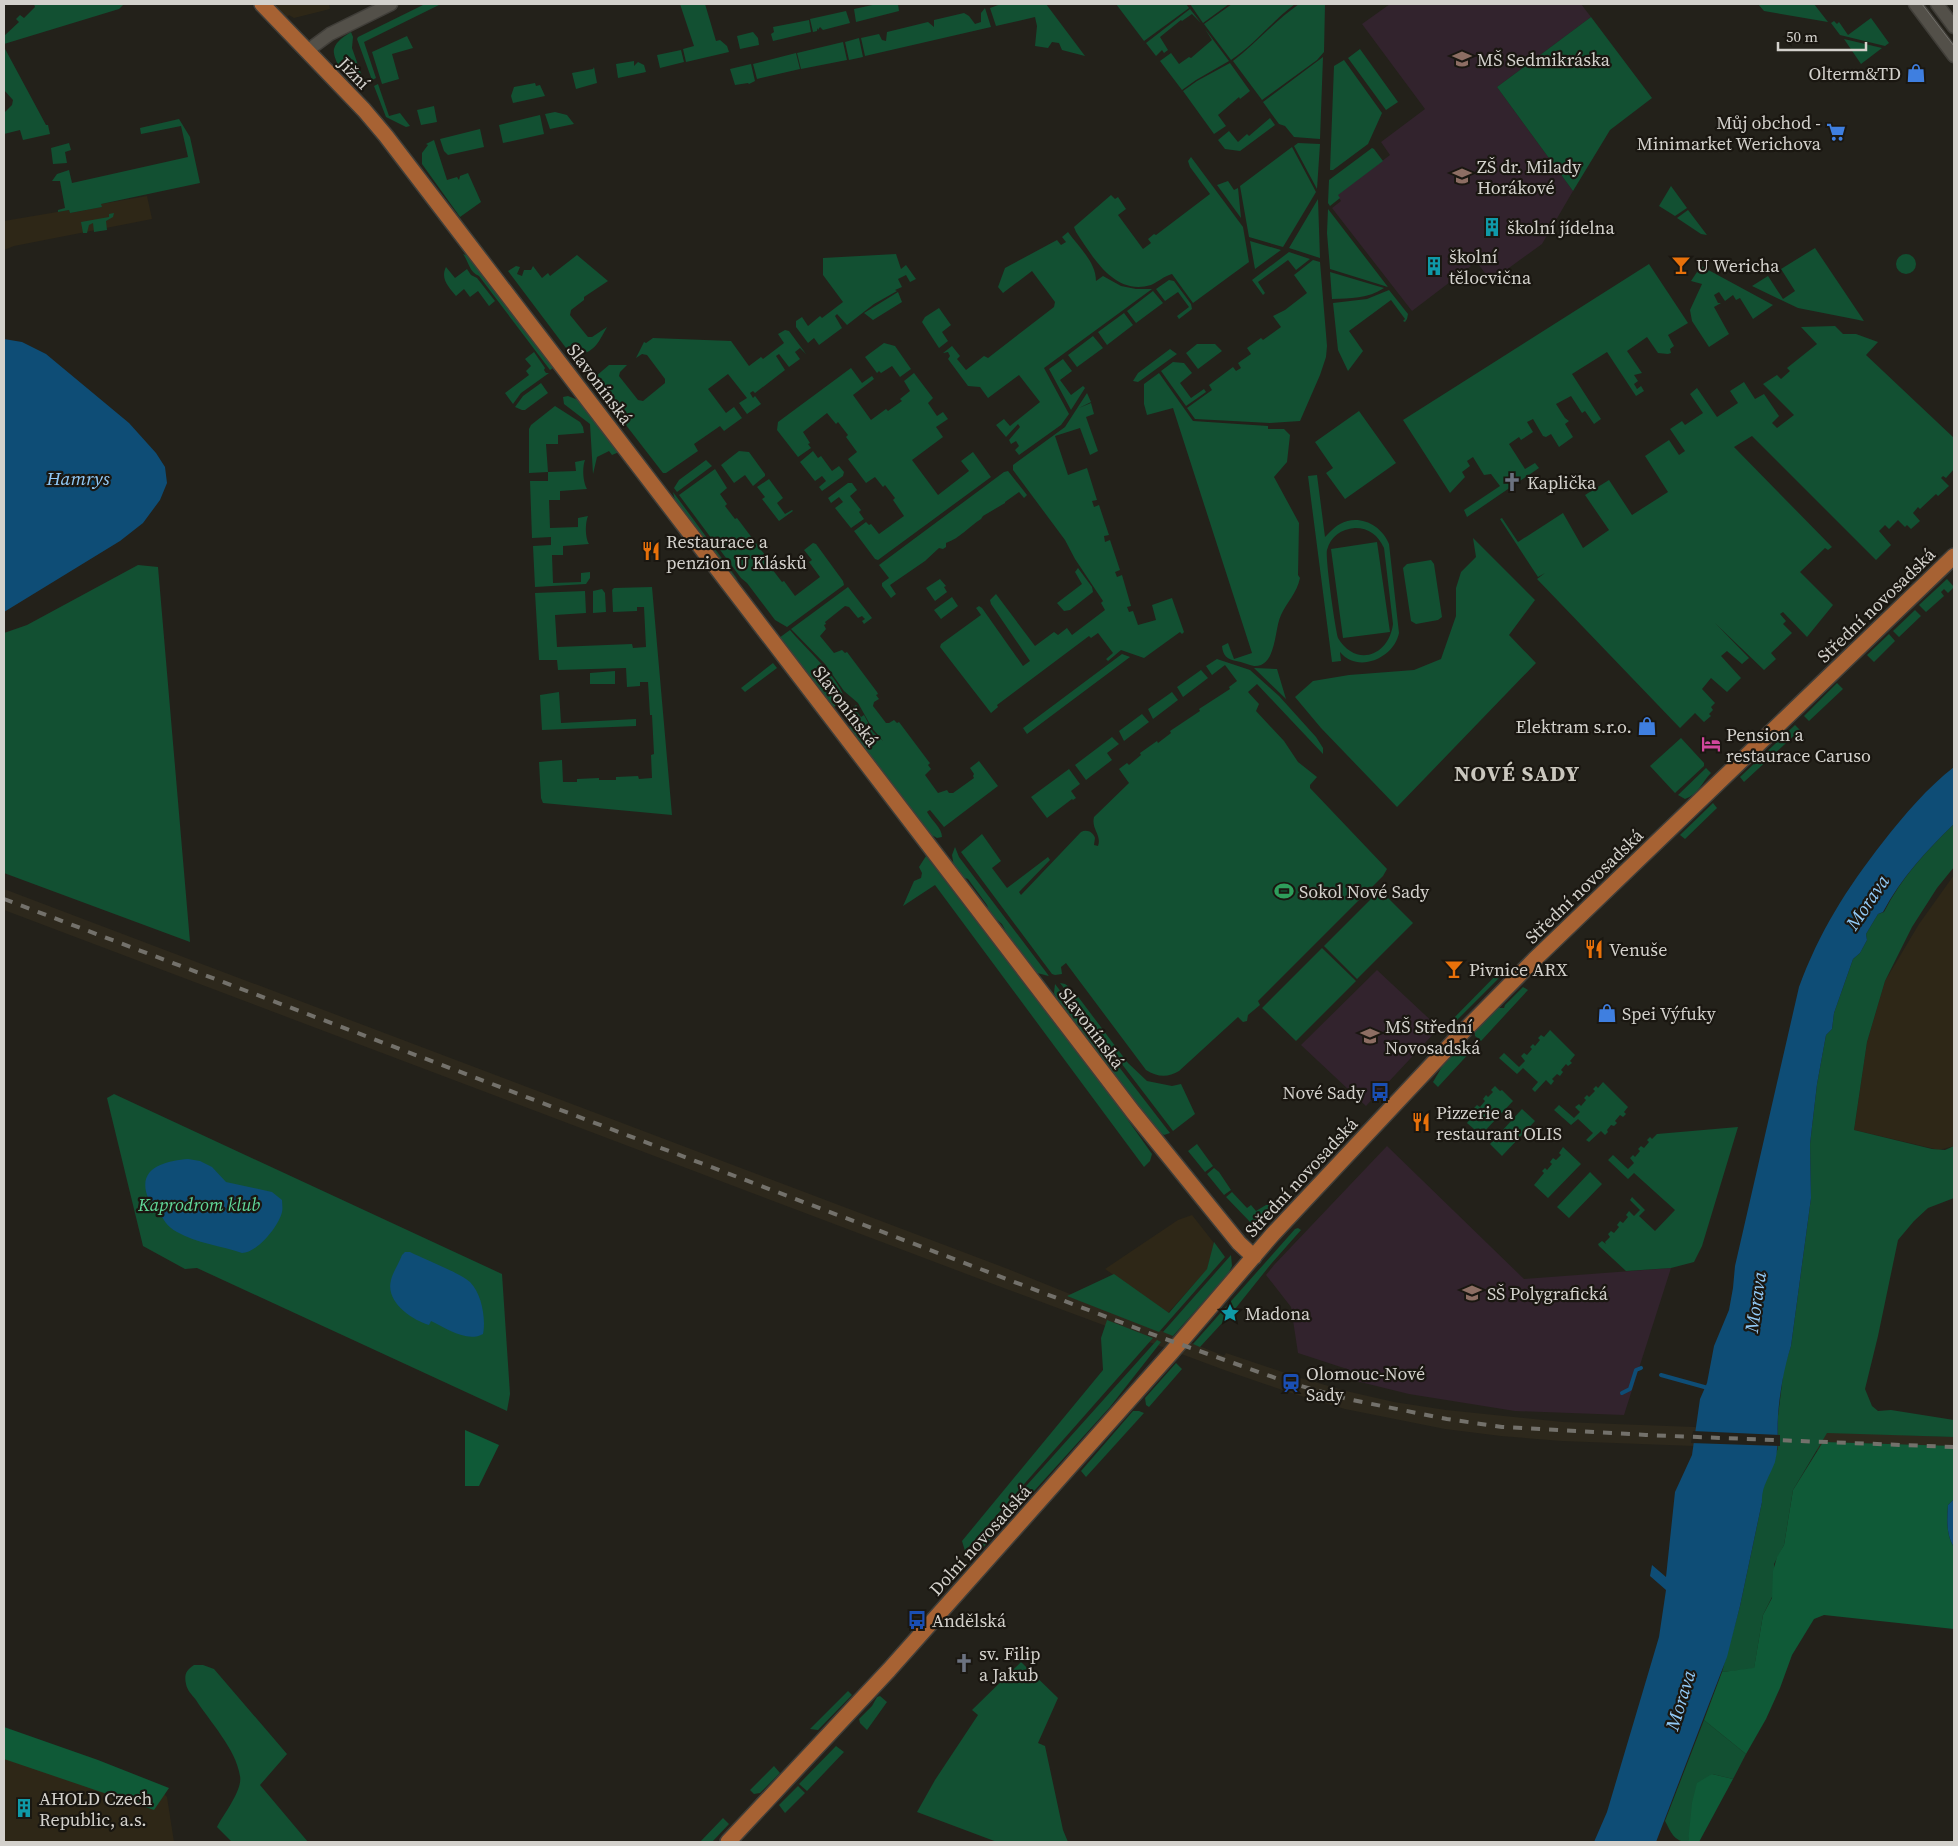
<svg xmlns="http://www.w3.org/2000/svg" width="1958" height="1846" font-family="'Source Serif 4',serif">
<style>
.built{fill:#2d281c}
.industrial{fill:#2e2717}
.education{fill:#32232d}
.green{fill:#125032;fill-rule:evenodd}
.forest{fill:#0f5a37}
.water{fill:#0e4d76}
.pier{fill:#23211a}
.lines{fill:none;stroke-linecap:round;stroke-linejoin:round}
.stream{stroke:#0e4d76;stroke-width:4}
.minor-casing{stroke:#403e39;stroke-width:15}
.major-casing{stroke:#403e39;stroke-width:18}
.minor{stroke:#535049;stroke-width:12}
.major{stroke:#a76233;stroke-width:15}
.tram{stroke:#73716b;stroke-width:1}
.rail{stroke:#73716b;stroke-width:4;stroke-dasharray:9 9;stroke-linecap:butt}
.labels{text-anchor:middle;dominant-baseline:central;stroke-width:4.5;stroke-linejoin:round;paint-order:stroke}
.poi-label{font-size:18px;fill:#d3d1cc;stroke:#1a1711;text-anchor:start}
.street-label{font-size:18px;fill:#d3d1cc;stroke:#1a1711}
.park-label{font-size:18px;font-style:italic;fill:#61da9a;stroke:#1a1711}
.water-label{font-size:19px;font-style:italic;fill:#92caf7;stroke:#1a1711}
.district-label{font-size:22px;font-weight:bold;letter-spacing:1px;fill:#cac7be;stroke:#1a1711}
</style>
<rect width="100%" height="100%" fill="#23211a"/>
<path class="built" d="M4 889 1008 1269 1224 1356 1226 1353 1297 1377 1346 1391 1394 1402 1446 1410 1563 1422 1954 1437V1456L1562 1441 1501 1436 1445 1429 1345 1409 1288 1392 1227 1371 1001 1287 4 910Z"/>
<path class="industrial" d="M274 4H329L330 9 294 18 289 15 287 17Z
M147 196 152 219 14 246 4 250V221L69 210 70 213 101 207V204Z
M1954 875V1146L1939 1150 1854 1130 1867 1042 1885 981 1919 924Z
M1192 1215 1214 1243 1207 1270 1168 1313 1105 1269 1178 1220Z
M4 1742 162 1792 167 1797 174 1842H4Z"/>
<path class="education" d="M1390 4H1581L1591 17 1497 87 1573 191 1542 244 1491 281 1475 260 1469 264 1471 266 1412 311 1332 208 1341 201 1337 195 1390 155 1381 142 1425 109 1362 24Z
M1377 970 1439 1028 1366 1106 1301 1045Z
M1387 1146 1524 1279 1671 1268 1624 1415 1515 1411 1409 1394 1348 1379 1350 1370 1298 1353 1291 1307 1266 1275 1274 1265Z"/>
<path class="green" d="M34 4H124L119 9 4 44V36L19 22 16 19 20 15 24 18 35 7Z
M425 4H441L364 42 376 78 372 80 357 39 358 37Z
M680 4H705L716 41 720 40 727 46 729 52 686 62 683 49 694 46Z
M877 4H898L899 11 856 22 854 9Z
M1001 4H1046L1085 56 1062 50 1059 43 1052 42 1048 48 1035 46 1037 26 1035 17 996 26 990 8Z
M1116 4H1186L1189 8 1144 41Z
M1190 4H1229L1203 23Z
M1232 4H1295C1272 21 1255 44 1231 60L1204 24Z
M1299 4H1325L1324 52 1317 60 1262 100 1233 61C1256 43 1275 21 1299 4Z
M1758 4H1814L1828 22 1764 11Z
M985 8 991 27 865 56 861 38 879 34 882 40 886 41 887 32 928 22 934 27V20L964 13 969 16 975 24 981 22V13Z
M1190 9 1201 23 1192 14 1182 21 1181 20 1160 37 1168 50 1164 53 1162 50 1156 56 1146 43Z
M846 11 850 23 823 30 820 27 818 30 817 28V31L813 32 810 19Z
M1591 17 1652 98 1610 130 1573 191 1497 87Z
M1871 18 1889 43 1885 46 1840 35 1831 23 1834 21 1837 24 1839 22 1848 35Z
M809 20 811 32 773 41 771 34 774 32 773 27Z
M1205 29 1229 61 1196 80 1182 90 1160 61 1171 53 1179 64 1189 57 1191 58 1212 40Z
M351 32 353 37 352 48 364 82C361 84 357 86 353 83 345 79 332 58 334 49 336 41 345 36 351 32Z
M753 32 758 38 759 45 740 49 737 36Z
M407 36 413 48 392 54 399 79 382 84 372 52Z
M859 38 863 57 849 60 845 42Z
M1844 39 1882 48 1861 64Z
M843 42 847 60 801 69 797 53Z
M4 47 46 125H48L50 134 23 140 20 130 4 134V113L12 105 13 100 4 90Z
M1360 49 1398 102 1386 110 1348 58Z
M681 50 684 62 660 68 657 55Z
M796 53 800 69 757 79 753 64Z
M1323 57 1320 139 1294 137 1285 126 1279 124 1263 102Z
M1344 60 1382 113 1368 144 1333 170H1330L1334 66Z
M634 61V66L638 62 644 65 646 72 618 78 616 64Z
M1230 63 1250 91 1240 99 1239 97 1218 115 1226 126 1214 134 1183 91 1197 81Z
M751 64 755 81 749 84 748 83 735 85 730 69Z
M594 67 597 83 576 89 572 73 593 69Z
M535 83 536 86 540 85 545 96 513 103 511 96 514 87Z
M378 84 389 116 400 113 410 126 406 127 386 117 374 86Z
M434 106 437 122 421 125 417 110Z
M555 112 567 115 574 124 550 129 545 114Z
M540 115 544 134 503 143 499 125Z
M1270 118 1275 125 1240 151 1225 149 1218 140 1229 131 1238 142 1247 134 1249 136Z
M179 119 190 137 200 183 101 204 102 207 70 213 69 210 58 212V210L65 208 60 181H52L57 174 69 170 72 183 188 157 181 126 141 134 140 128Z
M480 129 484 147 448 155 444 151 440 139Z
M434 140 447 180 457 177 459 180 460 176 468 173 481 202 460 217 422 164V153L428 145 426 144Z
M69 143 71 150 65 152 67 163 53 164 51 148Z
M1298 143 1320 144 1317 189 1294 146Z
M1292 147 1316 192 1283 247 1249 237 1240 186Z
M1372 148 1374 149 1383 161 1338 195 1340 198 1330 206 1328 203 1329 180Z
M1191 157 1243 227 1249 262 1193 303 1172 274C1164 276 1158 282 1151 285 1114 296 1093 257 1076 232L1074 227 1111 195 1115 199 1118 197 1126 209 1118 215 1143 249 1151 243 1148 239 1154 234 1156 235 1210 194 1190 167 1188 161Z
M1228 181 1234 190 1238 188 1241 218 1217 185Z
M1671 186 1687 208 1675 216 1659 206Z
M1318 199 1320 258 1289 248Z
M1328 209 1388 287 1330 269 1327 233Z
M1688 210 1707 235 1701 234 1677 218Z
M114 213 113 217 106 221 107 230 94 232 93 223 89 225 87 233H83L81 222 109 217V214Z
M1068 232C1078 246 1096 262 1096 281L1103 276 1121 286 1136 289H1152L1044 368 1069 414 1061 425 1019 455 1015 450 1019 446 1016 441 1011 444 1009 440 1020 427 1018 424 1006 437 996 425 1004 419 1010 426 1040 402 1019 375 988 398 980 387 968 386 948 359 950 356 948 352 943 353 952 346 960 356 957 359 966 370 984 356 988 358 1054 307 1055 302 1032 271 1003 293 998 287 1005 268 1057 240 1061 245 1066 242 1062 237Z
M1250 241 1281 250 1255 269Z
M1815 248 1864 321 1798 308 1752 286 1768 276 1783 299 1795 291 1781 269Z
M1289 252 1310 259 1296 270 1288 260 1258 282 1265 293 1263 295 1252 280Z
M463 254 471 257 553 368 550 370 479 276C469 272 469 262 463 254Z
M896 254 901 269 906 265 916 279 910 282 906 275 898 279 902 287 895 290 897 291 874 304 847 325 837 314 835 316 842 328 819 345 814 338 808 343 796 327V321L802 317 808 326 820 316 822 318 843 302 823 275V258Z
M1896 264a10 10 0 1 1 20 0a10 10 0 1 1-20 0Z
M577 255 608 281 584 297V300L571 310 570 315 588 337H592L607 327C597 345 595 352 574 356L566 348 508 271 516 266 520 267 517 274 522 276 524 270H531L533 266 542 278 548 273 550 276Z
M1313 260 1320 262 1327 346 1326 357 1320 375 1300 421 1270 423 1195 419 1187 408 1212 390 1209 385 1233 367 1236 371 1241 368 1238 363 1251 354 1247 348 1261 338 1263 340 1281 327 1273 316 1285 310 1307 293 1294 275Z
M1649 264 1688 323 1668 335 1674 346 1670 349 1671 353 1668 354 1658 353 1647 337 1627 351 1642 373 1634 375 1638 381 1634 384 1637 389 1641 386 1644 391 1636 396 1607 352 1572 374 1601 419 1594 424 1585 411 1582 413 1571 396 1556 404 1565 418 1569 421 1565 424 1573 437 1559 447 1551 434 1546 437 1543 436 1533 419 1527 422 1533 432 1521 440 1519 437 1509 444 1525 469 1535 463 1539 468 1467 517 1464 510 1500 486 1491 474 1484 475 1473 457 1467 461 1470 466 1462 472 1465 477 1450 493 1403 420Z
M1701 266 1773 305 1753 319 1740 298 1736 300 1733 295 1725 301 1719 292 1714 295 1718 303H1721L1714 307 1729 334 1709 347 1692 321 1690 310 1702 284 1691 281Z
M446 267 455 278 467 269 471 275 477 278 495 301 489 306 478 291 470 297 464 289 456 296C449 287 440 279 446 267Z
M1330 272 1384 288C1368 299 1350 298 1332 299Z
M1169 280 1174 281 1191 304 1192 309 1179 319 1177 316 1189 307 1178 292 1165 301 1156 289Z
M1389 290 1408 314 1407 319 1405 322 1403 321 1405 319 1391 300 1349 331 1363 351 1348 371 1338 350 1333 303 1367 299Z
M1153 291 1163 303 1136 323 1127 311Z
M898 292 902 302 873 320 864 313Z
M939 308 951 325 942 332 948 341 939 348 922 322 925 317Z
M1124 313 1133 325 1107 345 1098 332Z
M1835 326 1843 334H1856L1878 342 1866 355 1954 438V469L1946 478 1943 476 1941 478 1949 486 1938 496 1936 494 1920 509 1918 507 1913 513 1920 521 1911 529 1907 525 1905 527 1898 520 1889 529 1885 525 1879 531 1891 545 1876 560 1752 436 1734 447 1832 547 1828 550 1825 548 1800 572 1833 605 1807 637 1783 612 1780 614 1786 621 1783 624 1792 633 1771 653 1776 659 1764 670 1715 623 1749 658 1742 664 1727 651 1721 656 1741 678 1727 692 1711 678 1702 689 1715 703 1711 707 1713 710 1709 714 1711 716 1704 722 1695 713 1680 728 1537 579 1545 573 1538 577 1500 519 1502 518 1518 542 1563 513 1583 548 1609 530 1585 495 1609 480 1632 515 1668 492 1645 456 1669 440 1679 455 1685 451 1670 429 1682 421 1685 425 1703 413 1690 394 1697 388 1717 417 1738 403 1730 391 1744 382 1755 399 1764 394 1779 416 1772 423 1777 428 1794 415 1763 384 1777 375 1781 379 1790 371 1787 368 1817 344 1801 327Z
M785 330 789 331 806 354 800 348 795 352 800 359 789 367 779 354 776 356 785 370 755 393 753 391 750 393 753 398 755 396 761 404 747 414 739 403 747 398 728 374 708 389 726 413 734 407 742 418 724 431 720 426 694 444 698 451 666 473H663L595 385V377L609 365H627L620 372 619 376 638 400 643 401 665 383V379L647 355 642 354 636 358 644 342 646 343 653 338 731 341 749 366 761 357 763 359 784 343 778 334Z
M1093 336 1103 348 1077 367 1068 355Z
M884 343 895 346 911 369 900 377 892 366 881 373 879 371 877 373 865 357Z
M1197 344H1215L1222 351 1198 369 1186 353Z
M1170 349 1177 354 1141 380 1138 382 1133 381 1138 373Z
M534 352 545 368 544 370 546 373H549L521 393 513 404 505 393 529 375 526 371 531 366 525 359Z
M1063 359 1072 371 1060 380 1071 395 1083 386 1085 388 1071 410 1049 369Z
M1173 362 1184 363 1192 373 1180 383 1191 398 1204 389 1206 392 1186 406 1161 371Z
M851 368 862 383 872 376 874 379 853 395 871 420 886 409 888 411 902 401 900 399 910 391 904 381 914 373 933 398 928 403 937 416 943 412 948 419 936 427 943 437 912 460 938 495 969 471 961 461 973 452 991 477 878 560 875 559 854 531 866 522 869 525 871 524 879 534 904 516 893 500 895 498 885 485 883 487 875 477 866 483 848 459 857 452 846 437 848 435 838 422 836 424 827 413 803 432 810 443 808 444 811 448 798 457 777 430 778 422Z
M1159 373 1193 421 1268 426V429H1284L1290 435 1287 462 1274 477 1299 523 1298 575 1300 578C1297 593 1287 602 1281 615 1274 629 1277 667 1254 666 1249 665 1242 662 1236 661 1227 659 1223 656 1222 646L1228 643 1234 659 1252 653 1173 408 1147 415 1144 404V384Z
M541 383 548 393 525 410H522L515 407 523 396Z
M1087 393 1091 402 1079 408 1091 403 1094 414 1086 417 1098 451 1090 455 1080 428 1055 436 1068 475 1087 468 1097 500 1092 501 1094 507 1099 505 1109 535 1104 536 1105 542 1110 540 1120 570 1115 572 1117 577 1122 575 1131 606 1127 607 1129 612 1133 611 1138 625 1156 620 1152 605 1172 598 1184 632 1182 634 1180 632 1144 658 1121 650 1108 661 1106 659 1113 653 1098 633 1091 638 1089 636 997 705 998 707 991 713 940 647 941 644 981 615 976 608 979 606 982 608 1023 666 1030 661 991 604 990 600 996 594 1035 646 1054 632 1058 635 1067 628 1072 635 1105 610 1101 603 1103 601 1075 559 1065 540 1013 470V465L1065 427Z
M568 396 578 400 619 452 612 455 609 451 597 457 593 474 590 424 564 404 563 397Z
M555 406 580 422 583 427 584 433 558 435V444H546L548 472 576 471 575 462 585 460C582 468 583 482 587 489L560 491V500H549L550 528 578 527V518L588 516C585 523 585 538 589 544L563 546V555H552L553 583 581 582V573L590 572V578L586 584 535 587 533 546 551 545V537L532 538 530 481H548V472L529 473V429L531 425Z
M1359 411 1396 463 1345 499 1326 473 1333 468 1315 442Z
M739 451 749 452 765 474V476L753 486 745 475 734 483 721 465Z
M813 451 818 458 821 456 832 471 839 466 844 472 843 476 822 491 819 487 826 481 822 476 815 481 800 462Z
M706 460 712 466 677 492 674 488 679 480Z
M715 469 727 488 720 494 727 504 725 506 735 519 737 518 774 567 772 569 782 582 784 581 795 596 820 577 809 562 812 560 804 550 813 543 816 544 843 581 844 585 787 627 775 620 747 583 741 578 679 495Z
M1008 471 1027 495 1024 498 1019 492 1005 502V503L983 516 981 519C970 526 960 538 946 543V547L943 549 939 548 925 561 890 585 896 594 891 598 882 586V583L889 578 879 565 1004 472Z
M1317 475 1325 537C1329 533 1334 527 1340 524 1358 514 1381 524 1389 544L1399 633C1394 658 1358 674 1340 652L1341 661 1332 662 1308 476ZM1355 528C1369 528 1378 535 1384 548L1393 624C1389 656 1356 668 1338 638 1335 628 1325 557 1327 550 1331 536 1341 529 1355 528Z
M769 479 783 498 777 503 785 514 792 510 793 511 779 521 762 499 765 497 757 487Z
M848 483H852L857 490 850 496 861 510 859 512 864 519 851 528 835 508 843 502 839 497 831 503 828 498Z
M673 492C695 521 716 551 738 580L729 573 676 504Z
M1473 538 1535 600 1509 635 1536 663 1397 807 1321 728 1295 697 1313 681 1349 675 1414 670 1441 659 1456 616V588L1461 572 1476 557Z
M1377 542 1390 632 1343 638 1331 549Z
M1431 560 1434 564 1442 617 1438 620 1416 624 1411 621 1403 568 1407 564Z
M138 565 158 567 190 942 4 873V633L27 625Z
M1078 568 1092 587 1093 592 1070 610 1064 611 1057 603 1082 584 1075 572Z
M940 579 946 586 944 587 947 592 935 601 926 588Z
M1947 579 1954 587 1948 593 1944 589 1941 592 1944 596 1926 612 1919 605Z
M652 587 672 815 543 803 541 798 539 762 562 760 563 782H577V779L599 778V780H616V777L638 776 639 779 652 778 651 755 654 754 652 715H650L648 682H640V686L627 687 626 668 558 670 557 660H539L535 593 585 591 586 613 555 615 557 647 632 644 633 648 646 647 644 607H637V611L613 612 612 590 614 588Z
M848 587 872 618 864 624 862 621 865 619 862 616 858 618 849 607 845 606 825 622 826 624 824 625 826 629 820 636 834 653 842 650 845 653 847 652 877 692 878 694 876 695 879 699 874 702 873 706 886 723H889L894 720 897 723 899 722 929 762 930 763 928 765 931 769 925 775 938 793 947 790 949 793H953L974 778 973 776 974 774 970 768 979 761 998 786 944 827 930 810 928 811 927 812C932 821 942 828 942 837L937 838 928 833 850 731 849 727 853 722 849 711 856 705 863 713 858 707 855 709 861 717 864 715 873 732 883 741 872 728 858 703 844 691 825 664 791 629Z
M602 589 605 593 606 612 593 613V591Z
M952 597 958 606 941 619 934 610Z
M1915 610 1921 616 1899 637 1893 631Z
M790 630C801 644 846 684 844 701L832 708 790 652 788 647 779 638Z
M1889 634 1895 641 1874 662 1867 655Z
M1122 654 1130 657 1027 734 1023 728Z
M1217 659 1250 670 1279 696 1316 737 1323 748V754L1257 684 1248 692 1259 704 1256 711 1284 741 1298 762 1317 777 1310 785V788L1387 869 1383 876 1258 1001 1260 1005 1248 1015 1247 1021 1243 1022 1238 1017 1179 1071C1168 1078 1157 1077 1146 1070L1066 963 1061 967 1062 974 1055 975 1052 974 961 852 982 834 1001 861 992 868 1007 888 1048 857 1050 860 1019 892 1021 895 1081 832C1087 829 1093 832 1095 838L1094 845 1098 846C1102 835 1091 829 1094 817L1129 783 1119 769 1127 763 1129 765 1141 755 1140 753 1157 741 1158 743 1171 733 1170 731 1200 711 1199 709 1230 689 1229 687 1237 681 1225 665 1212 675 1206 666Z
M773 663 777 668 745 692 741 688Z
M1254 668 1277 669 1286 699Z
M1201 670 1208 678 1183 697 1177 687Z
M615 671V684H590V673Z
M1837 683 1843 689 1809 721 1804 716Z
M559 692 561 723 636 719V726L542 730 540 695Z
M1172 692 1178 700 1153 719 1148 709Z
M1142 714 1149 722 1124 741 1119 731Z
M1795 725 1800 730 1744 782 1740 777Z
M1112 737 1119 744 1107 753 1112 760 1086 780 1075 765Z
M1681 738 1704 763V766L1675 793 1650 766Z
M1706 768 1711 773C1702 782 1698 795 1685 799L1678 795Z
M1069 769 1080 784 1071 791 1076 798 1073 800 1072 799 1047 818 1031 797Z
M1713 803 1717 808 1685 839 1680 835Z
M1954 824V867L1937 888 1912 927 1885 981 1867 1042 1854 1130 1932 1149 1945 1150 1954 1146V1198L1928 1208 1914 1221 1898 1240 1878 1336 1865 1389 1872 1406 1878 1411 1891 1410 1954 1420V1437L1827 1433 1793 1490 1784 1545 1774 1564 1775 1591 1763 1615 1754 1669 1722 1672 1740 1606 1762 1502 1761 1494 1778 1448V1416L1784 1367 1791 1346 1811 1198 1810 1144 1817 1084 1826 1035 1832 1029 1834 1013 1853 959 1860 953 1867 940 1866 934 1878 914 1884 912C1901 878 1927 850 1954 824Z
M955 847 959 857 1049 976 1037 973 1032 969 1011 942 1002 924 990 914 987 905 968 879 962 877 954 867 952 855Z
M926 856 1118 1106 1152 1154 1150 1161 1144 1167 935 885 903 906 914 881 921 878 922 873 919 867Z
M1380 890 1413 923 1357 979 1324 946Z
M1322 948 1356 981 1296 1041 1262 1008Z
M1503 968 1506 971 1452 1025 1449 1023Z
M1060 983 1065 984 1073 990 1128 1063 1147 1081 1172 1086 1181 1084 1195 1114 1173 1131Z
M1055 984 1170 1133 1164 1135 1157 1131 1063 1010 1054 993Z
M1523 987 1528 990 1481 1041 1475 1036V1031L1497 1008H1504L1505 1005Z
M1550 1030 1575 1055 1570 1061 1572 1063 1568 1066 1566 1064 1561 1070 1563 1072 1560 1076 1557 1074 1552 1079 1554 1081 1551 1085 1546 1080 1535 1092 1532 1089 1538 1082 1523 1068 1517 1074 1499 1058 1504 1053 1519 1067 1525 1061 1521 1056 1524 1053 1527 1055 1532 1049 1530 1047 1533 1044 1535 1046 1540 1040 1538 1038 1541 1035 1544 1037Z
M1463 1044H1467L1473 1049 1438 1087 1433 1082 1443 1065Z
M1603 1082 1628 1107 1624 1112 1626 1114 1623 1117 1620 1115 1615 1121 1617 1123 1614 1126 1611 1125 1607 1130 1608 1132 1605 1135 1601 1131 1589 1142 1586 1140 1593 1133 1578 1119 1571 1125 1554 1110 1559 1105 1574 1118 1580 1112 1575 1107 1579 1104 1581 1106 1586 1100 1584 1098 1587 1095 1589 1097 1595 1091 1593 1089 1596 1086 1598 1088Z
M1495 1086 1500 1091 1502 1090 1513 1101 1481 1135 1467 1123 1476 1110 1474 1108 1477 1105 1480 1107 1485 1101 1483 1099 1486 1095 1488 1097 1493 1092 1491 1090Z
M114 1094 502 1274 510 1394 507 1411 197 1268 185 1269 143 1246 107 1098Z
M1522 1109 1535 1121 1502 1156 1490 1144Z
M1738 1127 1702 1246 1694 1262 1671 1268 1626 1271 1599 1246 1598 1244 1602 1241 1606 1244 1605 1242 1610 1237 1608 1234 1611 1231 1614 1233 1619 1227 1617 1225 1620 1221 1623 1223 1628 1217 1626 1215 1629 1211 1634 1216 1640 1210 1630 1200 1632 1197 1645 1210 1639 1216 1655 1231 1675 1210 1634 1173 1628 1179 1608 1160 1613 1155 1628 1169 1634 1163 1630 1158 1633 1155 1635 1157 1640 1151 1638 1149 1641 1146 1644 1148 1649 1142 1647 1140 1650 1137 1652 1139 1657 1134Z
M1197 1144 1213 1166 1205 1172 1188 1151Z
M1563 1147 1581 1164 1548 1198 1534 1185 1544 1173 1542 1171 1545 1168 1547 1170 1552 1164 1550 1162 1553 1158 1556 1160 1561 1155 1559 1153Z
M1214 1168 1219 1172 1231 1190 1224 1195 1207 1174Z
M1590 1172 1602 1184 1569 1218 1557 1207Z
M1232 1192 1247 1208 1251 1205 1256 1211 1266 1205H1273L1253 1225 1226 1197Z
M1298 1228 1301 1230 1271 1264 1235 1309 1200 1347 1193 1344 1295 1229Z
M1214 1242 1225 1257 1159 1332 1067 1296 1114 1274 1169 1313 1207 1269Z
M1231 1255 1232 1266 1228 1274 1173 1336 1163 1332Z
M1107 1320 1153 1338 965 1551 962 1541 1103 1370 1101 1338Z
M1157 1340 1161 1342 1110 1407 979 1552 973 1554 967 1552Z
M1176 1363 1182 1369 1149 1407 1146 1405 1145 1398Z
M1133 1411H1139L1144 1413 1086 1477 1081 1471Z
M1021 1662 1058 1698 1038 1743 1045 1746 1063 1830 1068 1842H997L917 1812 935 1780 978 1715 972 1710Z
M194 1665H203L214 1669 287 1754 260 1785 308 1842H232L217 1827C223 1815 243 1790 240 1776 236 1749 210 1722 196 1700 192 1695 187 1690 186 1684 184 1675 186 1670 194 1665Z
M848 1691 852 1695 818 1730 810 1729Z
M880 1696 887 1702 867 1730 860 1723 859 1719 872 1706 877 1697Z
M1704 1720 1746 1754 1733 1779 1712 1774 1690 1831 1688 1842C1674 1842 1671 1832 1665 1821Z
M836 1746 844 1752 807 1791 799 1784Z
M774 1766 780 1773 760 1793 754 1794 750 1790Z
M798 1786 805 1793 785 1813 779 1805Z
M723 1818 729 1824 712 1842H700Z"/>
<path class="forest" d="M465 1430 499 1445 479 1486H465Z
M1823 1442 1954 1446V1499L1948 1505C1947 1519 1946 1535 1954 1547V1629L1824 1615 1814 1619 1792 1655 1780 1688 1766 1719 1746 1754 1704 1720 1722 1672 1754 1668 1763 1615 1772 1598 1773 1571 1777 1557 1784 1545 1793 1490Z
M4 1727 98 1760 169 1788 154 1810 4 1759Z
M1712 1774 1733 1779 1699 1842H1688L1692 1803 1697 1783Z"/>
<path class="water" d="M4 339 22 342 46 354 129 423 156 453 165 467 167 483 160 500 143 523 120 541 4 612Z
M1954 767V824C1927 850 1901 878 1883 912L1878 914 1866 934 1867 940 1860 953 1853 959 1834 1013 1832 1029 1826 1035 1817 1084 1810 1144 1811 1198 1791 1346C1784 1368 1780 1391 1778 1415 1777 1431 1779 1446 1775 1462 1770 1476 1761 1487 1762 1502L1740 1606 1727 1657 1656 1842H1594L1607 1812 1659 1637 1666 1590 1650 1576 1652 1565 1666 1577 1675 1492 1692 1455 1700 1399 1707 1383 1714 1346 1729 1310 1733 1288 1735 1266 1799 987C1819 932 1847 888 1883 842 1905 814 1927 788 1954 767Z
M188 1159 200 1161 212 1167 226 1182 272 1192 282 1200C282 1204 283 1208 282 1212 279 1226 257 1253 242 1253 222 1246 196 1243 177 1232 166 1226 163 1219 158 1209 155 1205 150 1203 148 1198 136 1167 166 1161 188 1159Z
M405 1252H410C424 1259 460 1273 470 1282 482 1294 486 1319 483 1334 467 1343 446 1328 431 1321L429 1325C412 1320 385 1302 391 1280 393 1272 399 1263 402 1255Z
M1954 1499V1547C1946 1535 1947 1519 1948 1505Z"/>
<path class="pier" d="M1693 1431 1780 1435V1446L1691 1443Z"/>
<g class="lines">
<path class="stream" d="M1661 1375 1708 1388
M1622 1393 1630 1389 1636 1370 1641 1368"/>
<g class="minor-casing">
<path id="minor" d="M1915 4 1954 56
M1937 4 1954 27
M307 51 330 34 391 4"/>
</g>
<g class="major-casing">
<path id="major" d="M262 4 364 110 386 136 1133 1112 1239 1243 1254 1257
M728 1842 889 1670 1171 1353 1273 1234 1456 1039 1534 960 1954 556"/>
</g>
<use href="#minor" class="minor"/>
<use href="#major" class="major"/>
<path class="tram" d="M1922 4 1954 46"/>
<path class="rail" d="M4 899 1157 1336 1287 1382 1347 1399 1447 1419 1502 1427 1646 1435 1954 1447"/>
</g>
<defs>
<g id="school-bare" transform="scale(1.5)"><path d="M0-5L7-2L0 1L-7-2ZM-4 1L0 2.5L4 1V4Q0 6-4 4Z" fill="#8d6e63" stroke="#1a1711" stroke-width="2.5" paint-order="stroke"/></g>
<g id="shop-bare" transform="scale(1.5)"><path d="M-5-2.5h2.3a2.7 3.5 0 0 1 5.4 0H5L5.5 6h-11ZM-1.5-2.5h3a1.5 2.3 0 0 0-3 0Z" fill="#3f7fe0" stroke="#1a1711" stroke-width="2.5" paint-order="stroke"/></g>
<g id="supermarket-bare" transform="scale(1.5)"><path d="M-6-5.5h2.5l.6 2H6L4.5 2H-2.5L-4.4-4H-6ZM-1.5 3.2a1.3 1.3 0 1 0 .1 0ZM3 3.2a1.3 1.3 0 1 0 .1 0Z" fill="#3f7fe0" stroke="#1a1711" stroke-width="2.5" paint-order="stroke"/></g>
<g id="building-bare" transform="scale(1.5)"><path d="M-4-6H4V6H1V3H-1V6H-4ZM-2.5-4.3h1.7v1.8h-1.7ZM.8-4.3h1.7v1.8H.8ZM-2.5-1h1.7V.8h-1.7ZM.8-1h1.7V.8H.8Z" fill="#0f9aa8" stroke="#1a1711" stroke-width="2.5" paint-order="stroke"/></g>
<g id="bar-bare" transform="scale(1.5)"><path d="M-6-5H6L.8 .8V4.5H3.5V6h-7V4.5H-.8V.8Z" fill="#e8710a" stroke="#1a1711" stroke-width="2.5" paint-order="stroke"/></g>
<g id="church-bare" transform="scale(1.5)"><path d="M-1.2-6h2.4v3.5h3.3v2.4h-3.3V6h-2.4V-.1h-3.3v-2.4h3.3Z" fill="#6b7280" stroke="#1a1711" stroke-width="2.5" paint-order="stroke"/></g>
<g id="restaurant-bare" transform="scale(1.5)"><path d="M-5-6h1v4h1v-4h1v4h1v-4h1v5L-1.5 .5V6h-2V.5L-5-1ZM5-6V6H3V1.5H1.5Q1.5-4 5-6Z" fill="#e8710a" stroke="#1a1711" stroke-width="2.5" paint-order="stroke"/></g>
<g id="hotel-bare" transform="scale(1.5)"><path d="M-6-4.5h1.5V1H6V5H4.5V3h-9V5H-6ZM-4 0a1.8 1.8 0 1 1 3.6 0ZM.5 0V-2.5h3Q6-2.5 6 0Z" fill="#d1479c" stroke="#1a1711" stroke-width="2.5" paint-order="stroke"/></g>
<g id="stadium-bare" transform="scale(1.5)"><path d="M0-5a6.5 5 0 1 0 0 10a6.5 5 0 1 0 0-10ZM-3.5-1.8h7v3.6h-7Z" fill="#2e9e5b" stroke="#1a1711" stroke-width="2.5" paint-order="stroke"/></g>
<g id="bus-bare" transform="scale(1.5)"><path d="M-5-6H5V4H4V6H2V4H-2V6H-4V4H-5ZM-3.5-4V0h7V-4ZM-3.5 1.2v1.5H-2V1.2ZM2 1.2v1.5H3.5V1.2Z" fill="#1a4fb4" stroke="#1a1711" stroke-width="2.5" paint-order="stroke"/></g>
<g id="sight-bare" transform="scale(1.5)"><path d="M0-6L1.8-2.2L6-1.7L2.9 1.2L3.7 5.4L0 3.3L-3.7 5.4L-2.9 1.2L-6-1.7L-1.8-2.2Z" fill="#0f9aa8" stroke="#1a1711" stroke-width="2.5" paint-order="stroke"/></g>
<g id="station-bare" transform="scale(1.5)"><path d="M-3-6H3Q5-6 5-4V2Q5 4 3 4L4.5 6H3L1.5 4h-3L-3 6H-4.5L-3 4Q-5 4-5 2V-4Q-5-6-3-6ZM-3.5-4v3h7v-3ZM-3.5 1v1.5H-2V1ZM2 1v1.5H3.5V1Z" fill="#1a4fb4" stroke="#1a1711" stroke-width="2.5" paint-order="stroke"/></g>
</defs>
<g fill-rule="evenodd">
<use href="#school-bare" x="1462" y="59"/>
<use href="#shop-bare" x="1916" y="73"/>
<use href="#supermarket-bare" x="1836" y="132"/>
<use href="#school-bare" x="1462" y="176"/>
<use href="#building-bare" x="1492" y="227"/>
<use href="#bar-bare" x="1681" y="265"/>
<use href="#building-bare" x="1434" y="266"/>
<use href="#church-bare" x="1512" y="482"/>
<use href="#restaurant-bare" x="651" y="551"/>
<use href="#shop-bare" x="1647" y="726"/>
<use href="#hotel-bare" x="1711" y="744"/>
<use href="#stadium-bare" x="1284" y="891"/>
<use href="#restaurant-bare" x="1594" y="949"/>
<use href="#bar-bare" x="1454" y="969"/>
<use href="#shop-bare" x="1607" y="1013"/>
<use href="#school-bare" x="1370" y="1036"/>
<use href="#bus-bare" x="1380" y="1092"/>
<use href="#restaurant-bare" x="1421" y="1122"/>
<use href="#school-bare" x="1472" y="1293"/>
<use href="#sight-bare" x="1230" y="1313"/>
<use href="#station-bare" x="1291" y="1383"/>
<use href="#bus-bare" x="917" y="1620"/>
<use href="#church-bare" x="964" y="1663"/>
<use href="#building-bare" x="24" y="1808"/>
</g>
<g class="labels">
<g class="poi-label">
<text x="1477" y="59">MŠ Sedmikráska</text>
<text x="1901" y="73" text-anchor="end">Olterm&amp;TD</text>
<text x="1821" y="122" text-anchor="end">Můj obchod -<tspan x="1821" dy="21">Minimarket Werichova</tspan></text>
<text x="1477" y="166">ZŠ dr. Milady<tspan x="1477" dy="21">Horákové</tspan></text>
<text x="1507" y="227">školní jídelna</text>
<text x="1449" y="256">školní<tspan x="1449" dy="21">tělocvična</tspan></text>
<text x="1696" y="265">U Wericha</text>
<text x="1527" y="482">Kaplička</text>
<text x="666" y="541">Restaurace a<tspan x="666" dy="21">penzion U Klásků</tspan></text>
<text x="1632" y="726" text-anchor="end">Elektram s.r.o.</text>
<text x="1726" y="734">Pension a<tspan x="1726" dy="21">restaurace Caruso</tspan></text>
<text x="1299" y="891">Sokol Nové Sady</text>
<text x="1609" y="949">Venuše</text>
<text x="1469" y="969">Pivnice ARX</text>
<text x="1622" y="1013">Spei Výfuky</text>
<text x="1385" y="1026">MŠ Střední<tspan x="1385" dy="21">Novosadská</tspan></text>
<text x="1365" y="1092" text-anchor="end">Nové Sady</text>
<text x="1436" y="1112">Pizzerie a<tspan x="1436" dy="21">restaurant OLIS</tspan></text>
<text x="1487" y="1293">SŠ Polygrafická</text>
<text x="1245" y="1313">Madona</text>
<text x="1306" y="1373">Olomouc-Nové<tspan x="1306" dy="21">Sady</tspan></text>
<text x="932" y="1620">Andělská</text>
<text x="979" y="1653">sv. Filip<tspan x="979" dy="21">a Jakub</tspan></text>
<text x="39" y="1798">AHOLD Czech<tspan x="39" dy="21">Republic, a.s.</tspan></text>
</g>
<g class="street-label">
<text transform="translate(354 73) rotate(46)">Jižní</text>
<text transform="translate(600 384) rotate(53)">Slavonínská</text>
<text transform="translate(1876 605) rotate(-44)">Střední novosadská</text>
<text transform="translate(846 706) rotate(53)">Slavonínská</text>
<text transform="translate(1584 886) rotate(-44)">Střední novosadská</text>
<text transform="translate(1092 1028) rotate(53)">Slavonínská</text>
<text transform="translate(1301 1177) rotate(-47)">Střední novosadská</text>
<text transform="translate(980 1540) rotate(-48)">Dolní novosadská</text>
</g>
<g class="park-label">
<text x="199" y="1204">Kaprodrom klub</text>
</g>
<g class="water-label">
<text x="78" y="478">Hamrys</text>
<text transform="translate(1867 902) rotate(-56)">Morava</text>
<text transform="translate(1755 1302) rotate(-82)">Morava</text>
<text transform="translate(1680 1700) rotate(-73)">Morava</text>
</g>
<g class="district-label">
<text x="1517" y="773">NOVÉ SADY</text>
</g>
</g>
<rect width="1958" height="1846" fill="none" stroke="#d3d1cc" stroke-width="10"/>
<path d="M1778 42v8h88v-8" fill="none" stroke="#d3d1cc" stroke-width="2.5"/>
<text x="1786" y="42" font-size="15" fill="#d3d1cc" stroke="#1a1711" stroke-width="4" paint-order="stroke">50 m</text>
</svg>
